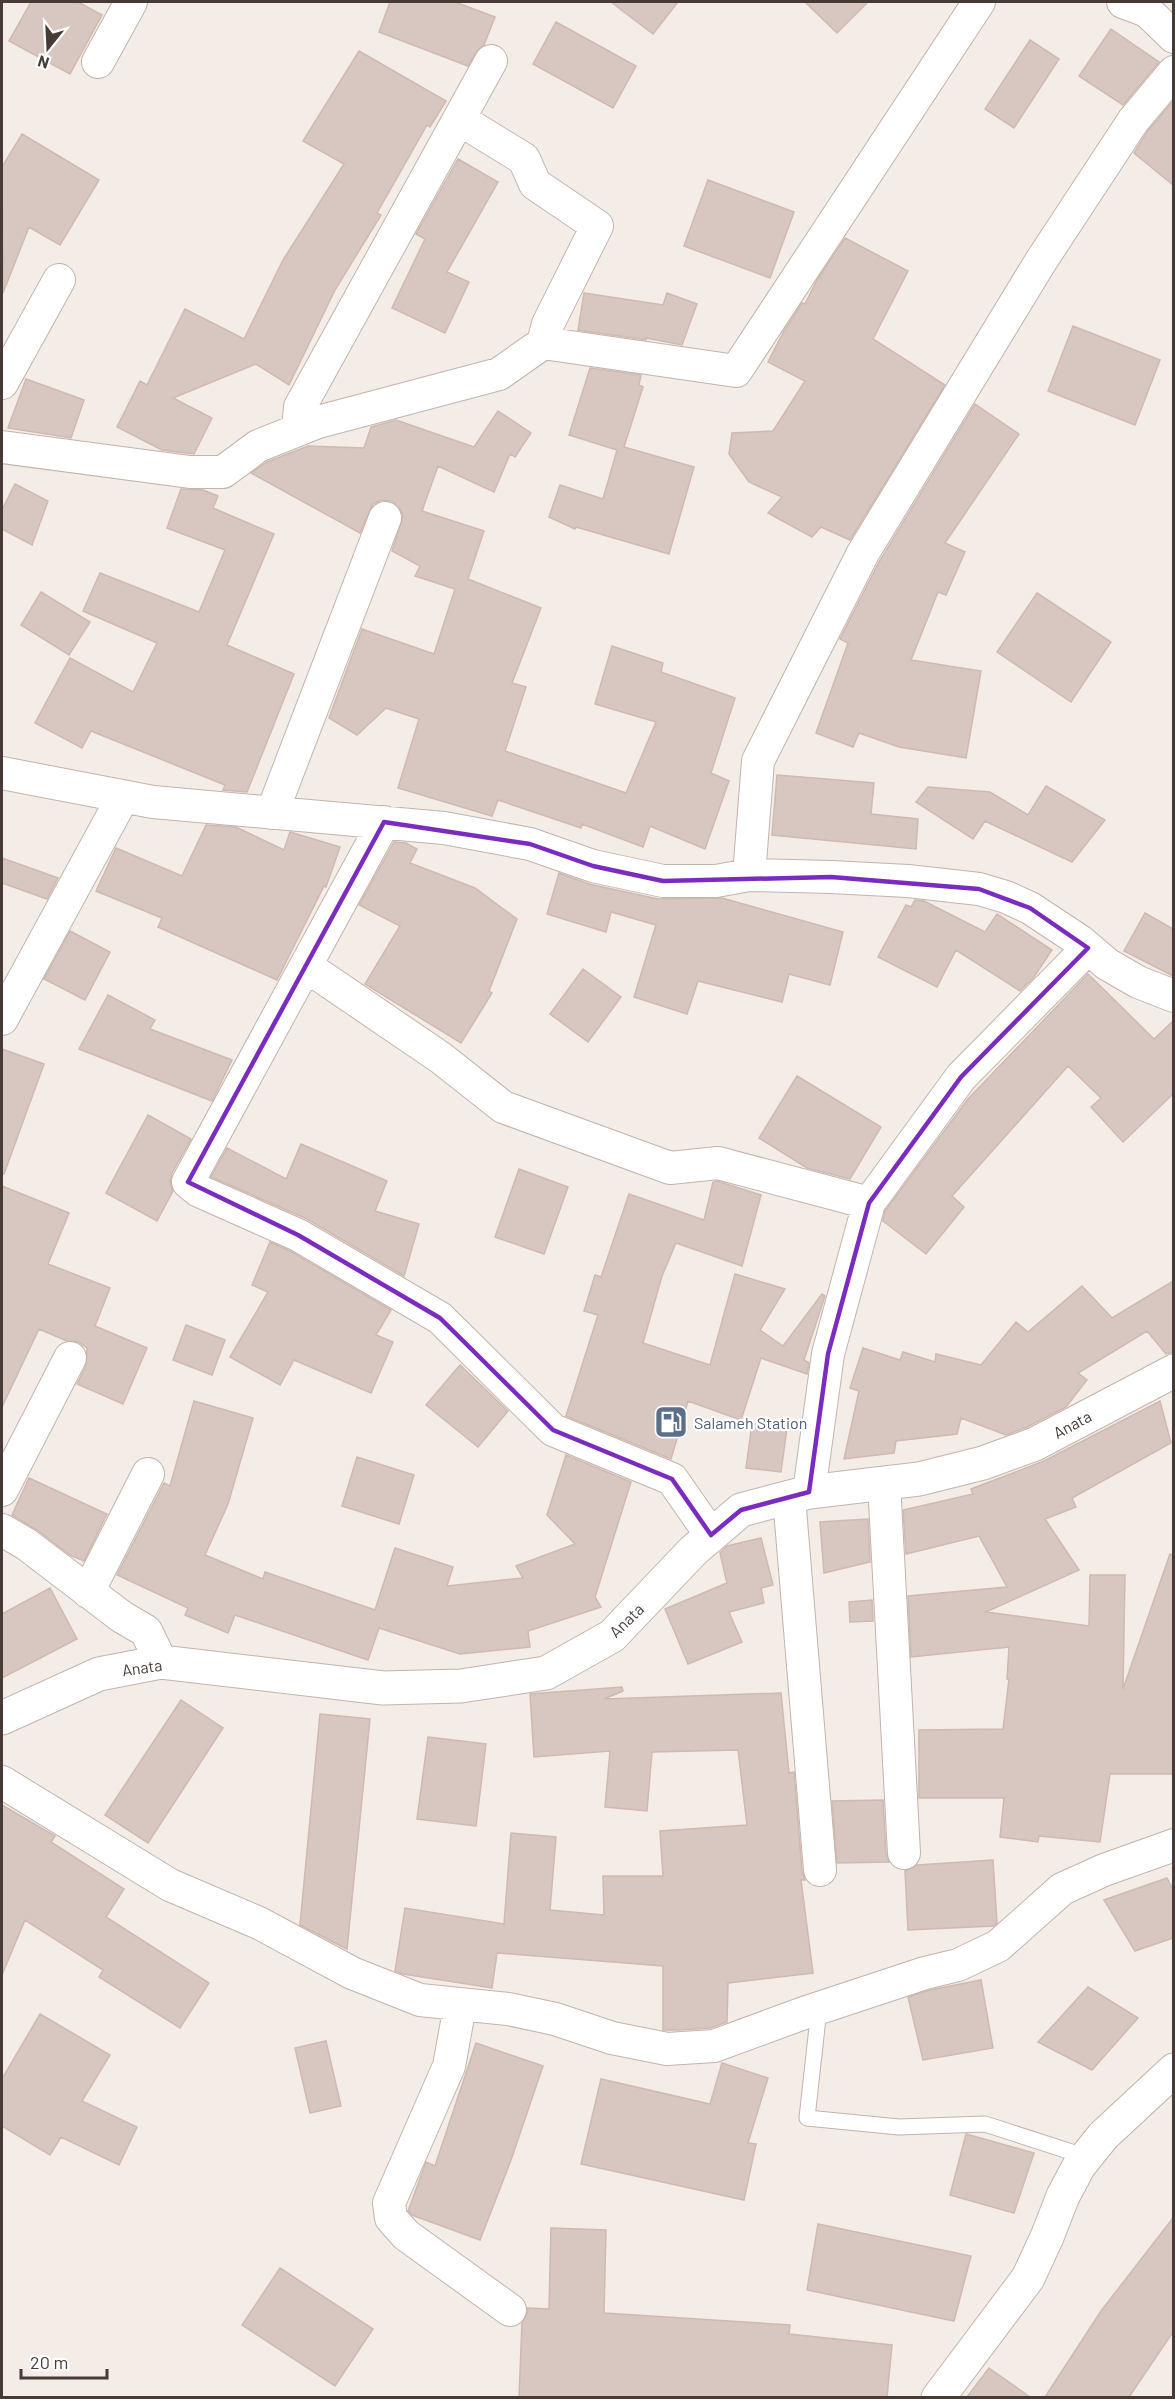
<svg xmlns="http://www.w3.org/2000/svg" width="1175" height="2399" font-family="Barlow,sans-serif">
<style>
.building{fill:#d8c7c0;stroke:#cfb9b0;stroke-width:1.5}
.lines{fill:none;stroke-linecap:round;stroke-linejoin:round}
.service-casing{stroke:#c2b4ad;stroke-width:17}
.minor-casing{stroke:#c2b4ad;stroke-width:34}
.tertiary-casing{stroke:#c2b4ad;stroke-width:35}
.service{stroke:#fff;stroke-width:15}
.minor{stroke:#fff;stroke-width:32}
.tertiary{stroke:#fff;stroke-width:33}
.marked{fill:none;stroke:#7b2cbf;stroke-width:4.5;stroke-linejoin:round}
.labels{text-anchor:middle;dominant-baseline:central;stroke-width:4.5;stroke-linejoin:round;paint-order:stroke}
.service-label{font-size:16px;fill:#4e5e75;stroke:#fff;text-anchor:start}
.street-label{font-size:16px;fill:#463b36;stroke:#fff}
</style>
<rect width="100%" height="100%" fill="#f3ece7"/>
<path class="building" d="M31 2H78L102 15 70 74 9 41Z
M390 2H455L495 17 484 45 476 52 468 66 379 32Z
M611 2H678L653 34Z
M805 2H868L837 33Z
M556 22 636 66 613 108 533 64Z
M1111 29 1159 62 1123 105 1079 76Z
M1030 40 1059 59 1014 128 985 109Z
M359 51 446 101 430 127 427 125 377 213 381 215 335 290 289 385 256 364 173 398 212 418 194 454 162 450 117 427 140 381 147 385 185 309 244 339 283 260 344 164 303 141Z
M1173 101V185L1134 153 1147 132Z
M22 134 99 180 60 245 29 227 3 293 2 167Z
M458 159 498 182 447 272 469 282 445 333 392 308 425 239 416 234Z
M708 180 794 212 770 278 684 246Z
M845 238 908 271 873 339 945 385 850 540 821 527 812 537 768 513 782 497 749 482 729 454 732 433 773 431 805 381 768 362 784 331 802 303 805 304 817 280Z
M584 293 663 305 667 293 697 304 682 345 646 338V340L578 330Z
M1073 326 1160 360 1135 425 1048 391Z
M590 368 641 375 639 385 643 387 624 447 694 467 669 554 576 527 575 529 549 517 560 485 603 499 617 450 569 435Z
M26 379 84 400 71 438 8 428Z
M975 404 1019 434 945 543 965 552 946 595 938 592 911 660 981 671 966 758 899 747 859 733 853 747 816 733 848 643 840 639 879 562Z
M498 411 531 433 515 457 510 454 494 492 438 466 422 511 484 531 468 579 541 608 512 683 526 687 505 751 626 793 656 722 595 704 612 646 663 663 661 672 735 698 711 773 729 781 705 849 650 826 643 847 582 824 581 828 498 800 492 816 398 788 419 719 386 708 357 735 329 718 362 629 434 654 455 589 415 576 420 566 392 551 403 516 399 507 392 501 382 500 373 504 360 533 251 473 267 462 308 446 364 448 371 427 396 420 474 447Z
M15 484 48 501 32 545 2 529V510Z
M181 489 203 490 218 496 213 508 274 534 227 645 294 674 247 792 223 790 225 785 91 731 82 748 35 723 70 658 133 692 157 643 83 611 100 573 199 612 225 550 167 528Z
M41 592 90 622 69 655 21 625Z
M1037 593 1111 642 1071 702 997 652Z
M777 775 874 783 871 814 918 819 916 849 772 835Z
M1046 786 1105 820 1072 862 985 821 973 839 916 802 928 787 990 792 1028 815Z
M206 825 236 827 284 850 290 832 340 847 326 887 324 886 277 980 158 927 162 918 96 891 116 848 182 876Z
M394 842 406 843 417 849 410 863 475 888 517 919 489 991 492 993 461 1043 365 984 400 926 359 905Z
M2 858 58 878 47 899 2 883Z
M559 873 589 884 658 899 722 898 843 932 830 985 789 974 782 1002 698 981 687 1014 634 997 656 925 611 912 606 932 547 914Z
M915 900 924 901 985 932 997 914 1052 950 1034 977 1020 991 956 950 937 987 878 957 906 905 911 907Z
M1145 913 1173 929V976L1124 951Z
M70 931 110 952 85 1000 44 979Z
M583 969 621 997 588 1042 550 1014Z
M1088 974 1154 1039 1173 1021V1094L1123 1142 1091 1107 1101 1098 1068 1066 952 1196 964 1207 926 1254 883 1221 885 1211 968 1099Z
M108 995 155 1020 150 1029 232 1060 212 1101 79 1049Z
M2 1049 44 1064 4 1174 2 1173Z
M797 1076 881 1127 850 1179 807 1168 759 1138Z
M148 1115 191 1139 172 1173 170 1182 173 1191 157 1221 106 1193Z
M301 1144 387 1181 375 1211 419 1224 404 1276 307 1219 211 1177 227 1148 286 1179Z
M519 1169 568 1187 544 1254 495 1237Z
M717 1181 761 1195 742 1266 676 1243 662 1276 643 1343 710 1365 735 1274 785 1289 760 1330 783 1346 822 1294 825 1296 804 1360 809 1363 807 1374 761 1358 741 1420 688 1401 671 1459 566 1416 598 1315 584 1311 595 1275 601 1277 629 1194 704 1220 713 1182Z
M2 1186 69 1213 48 1264 110 1288 95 1326 147 1348 123 1404 77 1384 86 1366 87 1348 78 1342 67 1341 39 1329 2 1407Z
M270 1242 290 1251 391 1310 376 1335 393 1342 371 1393 294 1360 280 1385 230 1357 268 1292 252 1285Z
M1173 1281V1352L1166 1354 1147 1331 1078 1373 1087 1380 1066 1407 1027 1427 1006 1435 961 1418 957 1434 896 1441 894 1453 844 1459 859 1391 850 1388 863 1348 900 1360 903 1352 935 1362 936 1354 981 1365 1016 1322 1028 1332 1082 1286 1112 1318Z
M186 1325 225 1340 212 1375 173 1360Z
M460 1365 508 1411 478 1447 426 1405Z
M194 1401 253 1418 228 1504 205 1555 263 1579 265 1572 375 1610 395 1548 453 1567 447 1586 523 1578 516 1566 575 1544 547 1515 566 1455 631 1482 595 1597 601 1607 528 1631 530 1647 460 1654 379 1628 368 1660 235 1615 228 1633 185 1615 188 1608 117 1575 164 1483 170 1486Z
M1160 1401 1171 1443 1072 1498 1076 1507 1045 1519 1079 1570 986 1612 1089 1626 1090 1575H1125L1123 1689 1170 1554 1173 1555V1774H1110L1100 1842 1039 1836 1038 1842 1000 1837 1004 1798H919V1730L1003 1729 1009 1679H1007L1009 1647 911 1657 908 1596 1007 1587 979 1536 906 1554 903 1510 973 1494 971 1489 1044 1461Z
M752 1424 787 1428 781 1472 746 1468Z
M357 1457 414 1475 399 1524 342 1506Z
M29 1478 107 1514 84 1561 70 1555 37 1530 12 1515Z
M868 1519 870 1562 824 1573 820 1522Z
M761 1538 773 1585 761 1588 764 1603 729 1612 742 1642 688 1664 665 1609 727 1583 720 1553 727 1546Z
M50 1588 77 1639 2 1678V1614Z
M872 1600 873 1621 850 1622 849 1602Z
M622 1687 623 1691 604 1699 781 1693 789 1773 794 1772 802 1871 805 1880H801L813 1973 728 1983 727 2022 710 2028 678 2030H663V1966L497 1953 492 1988 403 1974 395 1971 405 1908 504 1924 511 1833 556 1837 550 1910 604 1915 603 1876H663L660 1831 747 1825 738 1750 652 1752 647 1811 605 1807 610 1751 534 1757 530 1694Z
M181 1700 223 1728 148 1843 105 1815Z
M320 1714 370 1719 347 1949 300 1925Z
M428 1737 486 1744 476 1826 417 1819Z
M883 1800 886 1854 889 1862 837 1863 832 1801Z
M2 1805 55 1836 51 1842 124 1889 106 1917 209 1983 180 2028 99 1977 103 1970 25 1920 2 1975Z
M993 1860 997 1923 994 1926 908 1930 905 1871 917 1865Z
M1167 1878 1173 1890V1938L1135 1951 1104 1900Z
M981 1980 993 2048 923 2060 908 1997 930 1990Z
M1088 1987 1138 2018 1092 2070 1038 2042Z
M40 2014 110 2055 82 2101 137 2127 119 2165 61 2137 50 2155 2 2126V2079Z
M326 2041 341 2106 310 2113 295 2048Z
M476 2043 543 2066 511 2160 480 2240 412 2215 408 2211 426 2162 435 2166Z
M722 2063 768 2078 748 2143 756 2144 744 2200 581 2164 601 2079 710 2104Z
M966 2134 1034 2153 1014 2213 950 2195Z
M1173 2218V2332L1129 2397H1045L1101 2311Z
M818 2224 971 2256 954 2321 807 2290Z
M551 2228 606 2230 604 2313 790 2325 789 2334 892 2345 887 2397H519L522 2323 528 2312 527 2308 549 2309Z
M280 2268 373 2329 335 2386 242 2325Z
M989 2368 1030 2397H967Z"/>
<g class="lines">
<g class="service-casing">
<path id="service" d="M819 2009 807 2118 899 2127 985 2124 1087 2157"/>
</g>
<g class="minor-casing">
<path id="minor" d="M1123 2 1147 11 1174 37
M98 62 131 2
M459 119 524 159 535 184 597 226 548 324 543 343
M2 383 59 280
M298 430 300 407 491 61
M2 447 190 472H223L258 446 318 422 499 374 543 343 736 371 979 2
M2 773 153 802 444 828 530 844 593 866 663 881H716L749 875 831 877 908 881 979 889 1006 897 1030 908 1080 941 1107 964 1138 982 1174 996
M272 813 385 518
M384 822 188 1182 199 1191 298 1235 440 1318 553 1430 672 1479 711 1535
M749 875 758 761 863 553 1041 261 1133 121 1174 72
M306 966 441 1058 503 1107 670 1168 718 1163 869 1203
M2 1019 123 797
M884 1483 904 1853
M2 1490 70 1358
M809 1492 828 1354 869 1203 961 1077 1088 948
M789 1497 820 1870
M2 1530 26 1544 122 1617 146 1631 161 1662
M88 1592 148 1474
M2 1782 170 1885 259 1923 352 1973 420 2000 508 2009 555 2019 612 2038 667 2049 714 2046 804 2013 925 1973 958 1965 998 1946 1062 1889 1104 1870 1174 1845
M460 2006 449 2066 389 2203 391 2218 406 2235 510 2310"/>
</g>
<g class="tertiary-casing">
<path id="tertiary" d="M2 1718 99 1674 161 1662 383 1688 461 1686 546 1673 612 1636 693 1551 741 1510 809 1492 919 1479 983 1463 1035 1444 1174 1371
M938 2398 1028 2278 1047 2237 1063 2196 1079 2166 1103 2136 1174 2070"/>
</g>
<use href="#service" class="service"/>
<use href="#minor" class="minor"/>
<use href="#tertiary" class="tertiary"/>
</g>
<path class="marked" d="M384 822 530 844 593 866 663 881 831 877 979 889 1030 908 1088 948 961 1077 869 1203 828 1354 809 1492 741 1510 711 1535 672 1479 553 1430 440 1318 298 1235 188 1182Z"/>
<defs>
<g id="fuel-square" transform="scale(1.725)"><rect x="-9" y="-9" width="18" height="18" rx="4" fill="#5c6f8a" stroke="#fff"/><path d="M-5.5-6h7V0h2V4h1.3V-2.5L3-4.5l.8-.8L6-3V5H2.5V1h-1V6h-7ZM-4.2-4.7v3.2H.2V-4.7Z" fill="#fff"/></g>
</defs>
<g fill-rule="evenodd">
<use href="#fuel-square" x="671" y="1422"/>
</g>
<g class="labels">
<g class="service-label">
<text x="694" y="1422">Salameh Station</text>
</g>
<g class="street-label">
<text transform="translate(1072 1424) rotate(-28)">Anata</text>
<text transform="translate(626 1620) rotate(-44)">Anata</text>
<text transform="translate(142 1667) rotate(-8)">Anata</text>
</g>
</g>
<rect width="1175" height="2399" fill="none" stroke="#463b36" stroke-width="6"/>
<g transform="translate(48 48) rotate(198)" stroke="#ffffff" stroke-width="4.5" paint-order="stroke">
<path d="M0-4.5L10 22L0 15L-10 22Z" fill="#463b36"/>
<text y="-9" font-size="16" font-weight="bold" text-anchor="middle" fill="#463b36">N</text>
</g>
<path d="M21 2369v9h86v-9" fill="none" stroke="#463b36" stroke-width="3"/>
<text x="30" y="2369" font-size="18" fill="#463b36" stroke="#ffffff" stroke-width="4.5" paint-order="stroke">20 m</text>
</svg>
